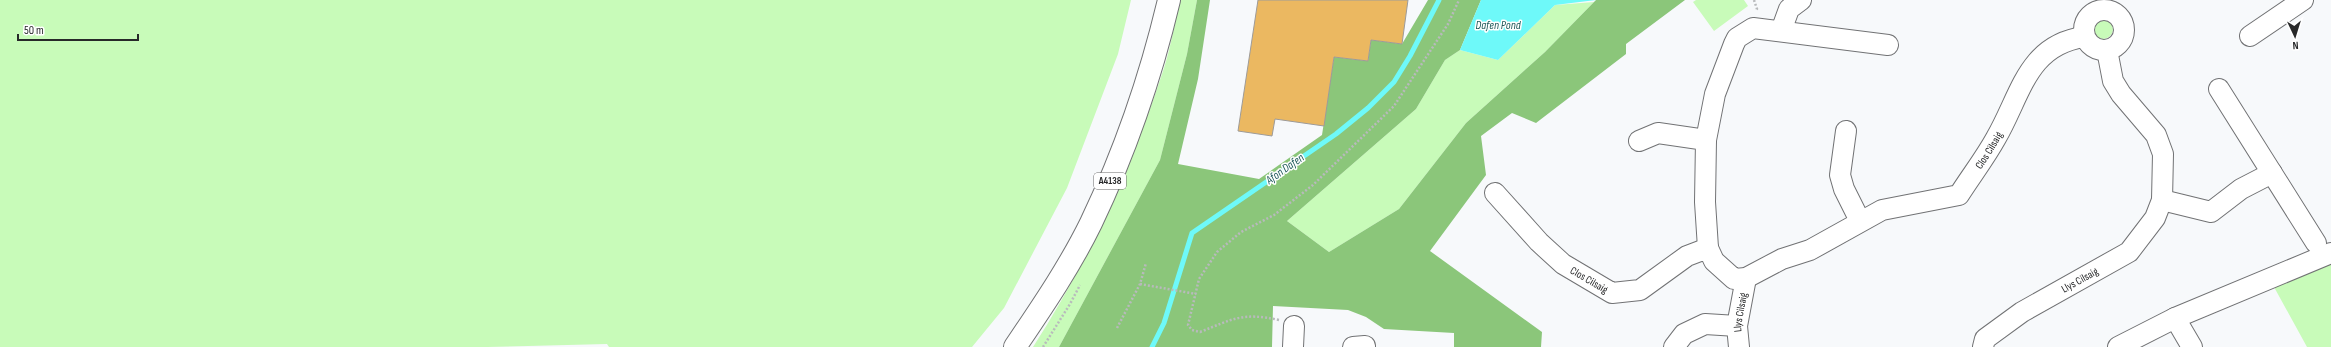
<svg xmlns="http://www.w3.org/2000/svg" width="2331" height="347" font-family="'Sofia Sans Condensed',sans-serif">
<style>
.green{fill:#c8fbb9}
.forest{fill:#8bc67a}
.water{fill:#6ef9f9}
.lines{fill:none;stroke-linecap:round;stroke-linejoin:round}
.stream{stroke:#6ef9f9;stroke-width:5}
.building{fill:#ebb861;stroke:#9d9b99}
.minor-casing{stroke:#717274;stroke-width:22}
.highway-casing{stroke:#717274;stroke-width:24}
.path{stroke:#b8babc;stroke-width:2.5;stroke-dasharray:2 2;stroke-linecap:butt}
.minor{stroke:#fff;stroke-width:20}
.highway{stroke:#fff;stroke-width:22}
.labels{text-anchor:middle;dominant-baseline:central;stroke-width:3;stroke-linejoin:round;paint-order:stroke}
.shield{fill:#fff;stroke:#686869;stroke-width:1}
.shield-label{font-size:10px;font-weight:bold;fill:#272829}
.street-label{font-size:11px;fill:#272829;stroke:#fff}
.water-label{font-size:12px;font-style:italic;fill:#1c5858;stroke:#fff}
</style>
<rect width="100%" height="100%" fill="#f7f9fb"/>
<path class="green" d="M0 0H1131L1118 54 1067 188 1004 308 972 347H609L607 344 487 347H0Z
M1180 0H1197L1187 54 1160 160 1059 347H1033C1089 260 1132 166 1164 68 1171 46 1175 22 1180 0Z
M1696 0H1744L1748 6 1714 31 1693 2Z
M1594 2 1545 52 1466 123 1399 209 1329 252 1287 221 1416 109 1445 60 1460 50 1498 60 1555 5Z
M2093 29a10 10 0 1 1 20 0a10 10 0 1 1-20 0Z
M2331 264V347H2307L2274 287Z"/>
<path class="forest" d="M1197 0H1210L1198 79 1178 164 1259 179 1322 135 1334 57 1368 61 1371 40 1402 44 1428 0H1481L1460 50 1445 60 1416 109 1287 221 1329 252 1399 209 1466 123 1545 52 1594 2 1596 0H1685L1626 44V54L1536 123 1512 113 1481 136 1486 175 1430 251 1542 332 1541 347H1454V333L1384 329 1366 317 1348 310 1273 306 1272 347H1059L1160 160 1187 54Z"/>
<path class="water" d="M1481 0H1596L1555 5 1498 60 1460 50Z"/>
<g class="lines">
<path class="stream" d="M1152 347 1164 323 1192 233 1336 134 1368 108 1394 82 1410 56 1439 0"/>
</g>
<path class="building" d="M1258 0H1408L1402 44 1371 40 1368 61 1334 57 1324 126 1275 119 1272 136 1238 131Z"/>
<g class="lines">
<g class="minor-casing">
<g id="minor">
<circle cx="2104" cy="30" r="20"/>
<path d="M1781 31 1789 9 1801 0"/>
<path d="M2250 36 2303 0"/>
<path d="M2219 89 2316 243"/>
<path d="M1846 131 1840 175 1844 189 1860 221"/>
<path d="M1706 140 1715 94 1734 44 1737 38 1753 28 1888 45"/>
<path d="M1639 141 1658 133 1706 140 1705 202 1708 248"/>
<path id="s1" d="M1495 193 1539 242 1563 264 1612 293 1640 290 1687 256 1708 248 1714 261 1734 279 1746 278 1782 259 1810 250 1882 210 1959 195C1971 176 1985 158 1996 138 2021 95 2027 45 2084 37"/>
<path d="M2162 200 2211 212 2241 189 2272 173"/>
<path d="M1293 347 1294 326"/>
<path d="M1353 347 1365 346"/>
<path d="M1674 347 1684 334 1705 324 1737 326"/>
<path id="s2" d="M1739 347 1737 326 1746 278"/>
<path id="s3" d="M1983 347 1985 339 2022 312 2129 252 2155 218 2162 200 2163 154 2156 135 2121 94 2113 81 2107 50"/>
<path d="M2118 347 2175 318"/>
<path d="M2192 347 2175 318 2331 253"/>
</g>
</g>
<g class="highway-casing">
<path id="highway" d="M1015 347C1042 307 1070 266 1091 223 1125 152 1151 76 1169 0"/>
</g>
<path class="path" d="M1754 0 1757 9 1755 10
M1140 284 1196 294
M1279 320C1242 312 1233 319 1200 332L1192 330 1188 325 1199 279 1217 252 1241 232 1274 215 1313 185 1394 106 1448 24 1459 0
M1117 328 1140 284 1146 263
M1043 347 1070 304 1080 285"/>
<use href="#minor" class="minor"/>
<use href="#highway" class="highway"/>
</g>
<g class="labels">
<rect class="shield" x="1094" y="173" width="32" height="16" rx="3"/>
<g class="shield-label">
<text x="1110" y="181">A4138</text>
</g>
<g class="street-label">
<text stroke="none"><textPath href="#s1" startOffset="602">Clos Cilsaig</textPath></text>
<text stroke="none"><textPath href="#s1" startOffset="129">Clos Cilsaig</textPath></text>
<text stroke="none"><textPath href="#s3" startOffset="120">Llys Cilsaig</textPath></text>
<text stroke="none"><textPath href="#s2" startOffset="35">Llys Cilsaig</textPath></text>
</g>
<g class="water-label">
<text x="1498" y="25">Dafen Pond</text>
<text transform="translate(1285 169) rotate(-35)">Afon Dafen</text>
</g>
</g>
<g transform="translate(2295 36) rotate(176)" stroke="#ffffff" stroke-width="3" paint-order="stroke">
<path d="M0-3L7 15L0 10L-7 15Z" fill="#272829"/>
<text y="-6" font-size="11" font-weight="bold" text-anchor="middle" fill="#272829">N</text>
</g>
<path d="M18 34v6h120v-6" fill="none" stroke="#272829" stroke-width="2"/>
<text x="24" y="34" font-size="12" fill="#272829" stroke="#ffffff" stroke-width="3" paint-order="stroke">50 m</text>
</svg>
